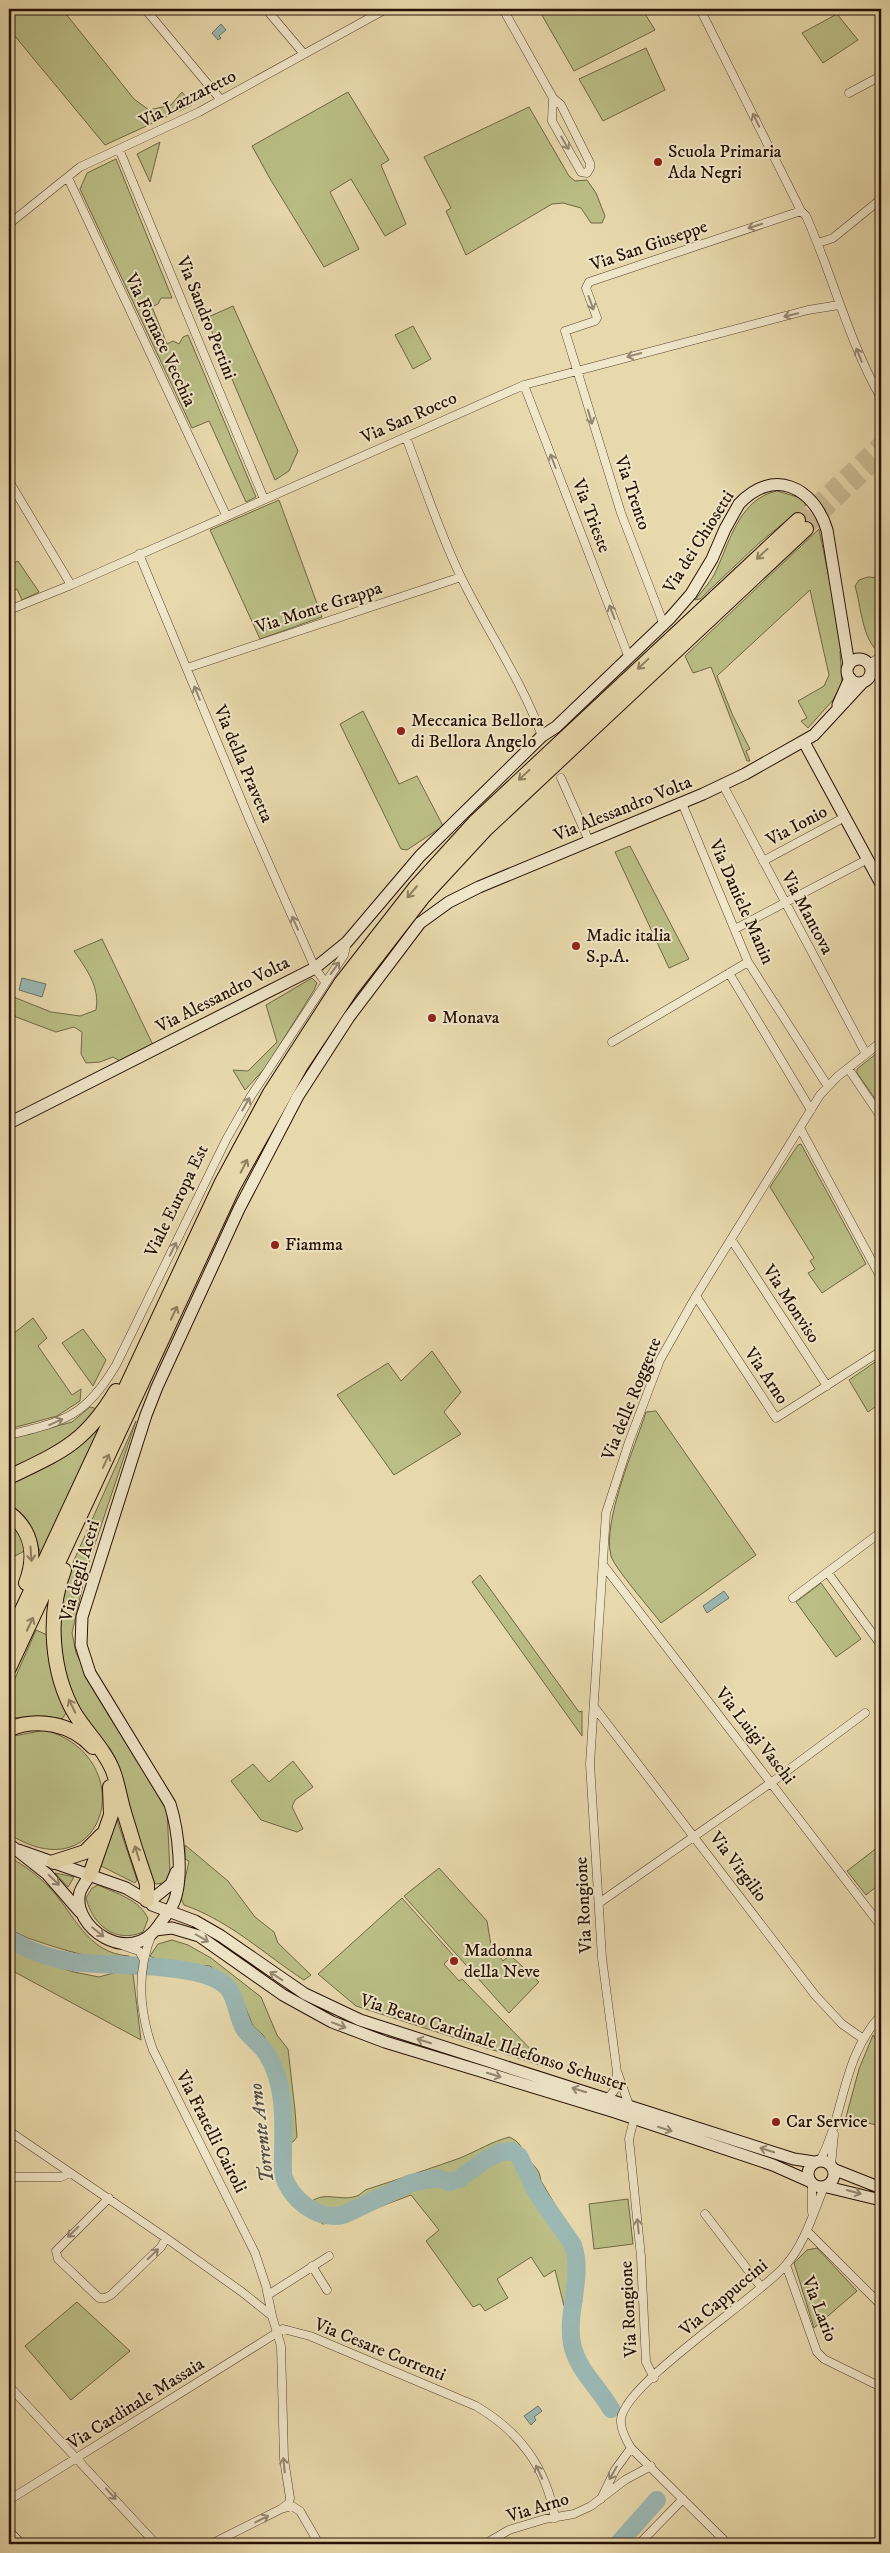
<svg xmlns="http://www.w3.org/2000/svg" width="890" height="2553" font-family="'IM FELL DW Pica',serif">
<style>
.green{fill:#bbbe86;stroke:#706746}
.water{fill:#9bb8b4;stroke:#6c756e}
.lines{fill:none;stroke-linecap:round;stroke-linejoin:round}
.river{stroke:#9bb8b4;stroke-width:18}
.highway-tunnel{stroke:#cbbb93;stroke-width:14;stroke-dasharray:14 7;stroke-linecap:butt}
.street-casing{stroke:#56422f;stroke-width:9}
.secondary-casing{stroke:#261005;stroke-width:13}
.highway-casing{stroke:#261005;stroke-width:16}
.street{stroke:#f0e6c9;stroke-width:8}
.secondary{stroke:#f0e6c9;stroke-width:11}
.highway{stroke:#e8d9ac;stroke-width:14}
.oneway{stroke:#958671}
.oneway2{stroke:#917f61}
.poi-dot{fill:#8f2418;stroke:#f0e6c9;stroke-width:2}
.labels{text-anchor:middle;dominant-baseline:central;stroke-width:4;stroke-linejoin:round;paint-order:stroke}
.street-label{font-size:18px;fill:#261005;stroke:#f0e6c9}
.poi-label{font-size:18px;fill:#261005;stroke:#f0e6c9;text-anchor:start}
.water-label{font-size:19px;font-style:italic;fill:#4f4b42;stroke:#f0e6c9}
</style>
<rect width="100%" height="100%" fill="#e8d9ac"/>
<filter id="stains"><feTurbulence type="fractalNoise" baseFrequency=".004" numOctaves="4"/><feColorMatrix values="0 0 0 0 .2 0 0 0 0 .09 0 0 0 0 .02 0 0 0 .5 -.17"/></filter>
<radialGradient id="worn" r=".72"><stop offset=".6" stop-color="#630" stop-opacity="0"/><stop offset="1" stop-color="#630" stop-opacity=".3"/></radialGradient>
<path class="green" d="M10 9H62L134 99 149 110 171 105 182 92 192 105 105 145 9 29Z
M642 9 655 30 574 71 539 10Z
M837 14 858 40 823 63 802 33Z
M646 48 665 90 603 121 579 79Z
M348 92 389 160 381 165 406 224 385 236 351 179 330 192 359 249 324 267 269 177 252 146Z
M529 107 569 176 575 181 587 180 596 193 605 216 602 223H591L581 208 563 203 552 204 466 255 446 211 451 208 424 157Z
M160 142 150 182 137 154Z
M116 159 172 298H161L158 304 152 307 167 344 173 341 179 344 183 337 188 335 256 497 246 502 209 421 192 428 80 189 87 173Z
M233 306 298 451 289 471 275 480 206 318Z
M413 326 431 359 413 369 395 335Z
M777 491 801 498 808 503 758 544 700 599 695 600C701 592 709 584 714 575 729 545 738 499 777 491Z
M279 500 322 617 260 639 210 530Z
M819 529 844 651H840L842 683 833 700 808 728 801 721 807 718 798 701 824 686 829 675 810 590 717 676 733 716 750 749 746 751 750 761H747L711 667 693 673 685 656Z
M18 561 39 592 22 600 17 589 9 592V566Z
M868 577 881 578 880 653C862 641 861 605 855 586L859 580Z
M363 711 399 784 417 776 443 826 407 850 401 849 340 724Z
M630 846 689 959 669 968 615 852Z
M102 939 153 1045 120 1061 113 1057 100 1062 86 1063 81 1054 82 1032 74 1027 56 1032 16 1017 10 1007 11 996 51 1012 80 1016 96 1010C100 987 87 970 74 951Z
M312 978 317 983 314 990 266 1067 245 1090 233 1070 248 1071 277 1042 266 1005Z
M881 1050V1107L857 1073V1069Z
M801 1144 866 1264 822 1293 808 1273 815 1269 810 1261 814 1258 770 1187 798 1145Z
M33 1318 47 1338 38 1346 72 1395 81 1389 80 1401 57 1416 9 1429V1337Z
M83 1329 106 1360 93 1386 62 1343Z
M432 1351 461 1392 444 1412 461 1434 394 1475 337 1395 388 1363 401 1381Z
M881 1358V1403L868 1412 849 1380Z
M90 1407 98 1409 71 1438 9 1473V1439L72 1422Z
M656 1411 756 1555 661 1623C652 1611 613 1566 611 1556 602 1521 635 1447 646 1412Z
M136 1421 86 1571 72 1633 76 1653 108 1714 167 1809 170 1873 165 1883 156 1884 150 1879 97 1738 78 1705 66 1679 61 1652 59 1614 71 1567Z
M99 1429 41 1556C34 1530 31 1522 9 1507V1485L62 1458Z
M9 1520 23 1540 26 1550 15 1556 9 1549Z
M480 1575 579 1712 582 1711V1736L472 1582Z
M821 1583 861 1639 836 1657 796 1602Z
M36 1630 47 1635 55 1686 66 1713 62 1719 45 1716 9 1718V1692Z
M45 1730C143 1758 105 1895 9 1834V1737Z
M293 1761 313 1787 295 1800 292 1807 303 1829 297 1832 261 1820 231 1781 253 1764 269 1782Z
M114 1818 117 1820 137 1880 135 1883 99 1865Z
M185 1845 228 1881 255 1917 274 1932 278 1943 311 1975 304 1980C264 1954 230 1921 184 1905L181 1898 189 1861 185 1859Z
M878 1847 881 1852V1883L866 1895 847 1871Z
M9 1857C24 1865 37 1875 49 1887 75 1914 86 1953 129 1956L128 1964C96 1959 65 1951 34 1940 25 1938 18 1932 9 1930Z
M439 1868 487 1921 491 1945 503 1961 510 1955 539 1982 509 2013 404 1896Z
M55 1873 74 1877 68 1887Z
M98 1885C115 1893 141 1900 148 1919L143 1932C115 1944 93 1925 86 1898L92 1888Z
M402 1898 453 1955 444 1964 459 1981 462 1979 549 2068 356 2006 318 1974Z
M172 1940 188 1945 211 1958 261 1997 277 2035 288 2049 295 2110 297 2137 293 2142 288 2141 286 2130 289 2111 278 2061 263 2035 253 2026 246 2009 228 1983 210 1966 165 1964 150 1956 158 1944Z
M9 1947 46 1963 74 1972 99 1977 117 1972 133 1974 141 2040 9 1969Z
M873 2035 881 2047V2131L880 2126 846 2117 859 2069Z
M509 2137C521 2142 521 2148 527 2157 534 2168 539 2167 541 2181L582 2250 579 2287 582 2301 578 2313 564 2306 555 2270 544 2277 531 2257 497 2279 508 2298 485 2311 480 2304 473 2307 426 2241 439 2230 411 2195 347 2219 323 2224 308 2215 311 2202C325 2190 342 2203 359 2195 362 2193 364 2190 368 2189 399 2179 429 2169 460 2158 477 2151 491 2142 509 2137Z
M628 2199 633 2244 594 2249 589 2204Z
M817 2248 857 2291 814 2328 794 2263 807 2250Z
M77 2302 130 2351 71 2400 25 2346Z"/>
<path class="water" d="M221 24 226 30 219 36 221 38 218 40 212 33Z
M22 978 46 984 42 997 19 990Z
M724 1591 729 1598 707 1613 703 1606Z
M538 2406 542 2411 534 2417 536 2420 531 2425 524 2416Z"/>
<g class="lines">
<path class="river" d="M9 1939C28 1950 51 1959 73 1962 108 1967 205 1961 228 1988 237 1999 237 2018 245 2030 252 2039 263 2046 268 2056 289 2090 282 2136 283 2175 291 2199 317 2221 343 2215L411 2183 437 2178 450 2182 459 2179 485 2160 501 2152 512 2151 519 2156 537 2193 573 2245C584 2277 566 2311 572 2344 578 2371 598 2386 611 2409
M618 2544 657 2500"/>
<path class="highway-tunnel" d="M798 520 881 442
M806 529 881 458"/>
<g class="street-casing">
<path id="street" d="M145 9 221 100
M266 9 304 54
M503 9 553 98 561 105 590 163V168L587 173 581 172 552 121 553 98
M700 9 801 211 806 216C833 276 848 340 881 398
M849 93 879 77 881 80
M119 149 264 499
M68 178 226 515
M9 224 80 167 199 112 386 9
M818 243 833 238 881 199
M524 385 629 658
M406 437C423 483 439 531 460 575 486 629 521 679 542 736
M9 481 71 585
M139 554 250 821 315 968 325 982
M9 610 71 585 524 385 808 310 839 305
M664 625 621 513 565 331 595 321 597 318 586 288 589 282 801 211
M868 664 881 657
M187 668 461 577
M870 675 881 665
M561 778 589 841
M723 785 866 1054
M682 803 748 962 827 1085
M763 861 845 817
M735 929 868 859
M729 973 811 1110
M612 1042 748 962
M848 1068 881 1117
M800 1128 881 1278
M731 1239 827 1386
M696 1296 776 1418 881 1351
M9 1435C65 1421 85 1417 116 1365L226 1140 251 1096 344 955 347 942
M604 1566 881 1926
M828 1573 881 1645
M793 1598 881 1532
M595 1708 815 1995 842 2024 862 2038
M599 1903 772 1782 865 1713
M152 1934C136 1972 139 2011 153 2050L255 2253 266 2286 272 2316
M124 1946 139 1951 143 1958
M618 2074 629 2105
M608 2098 614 2091 617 2072 602 1958 590 1764 606 1513 629 1442 660 1360 696 1296 820 1095 837 1077 881 1042
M634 2119 629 2139 641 2257 646 2362 654 2378
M9 2131 166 2238 242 2292 272 2316 281 2346 284 2459 290 2498 289 2503 281 2509
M820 2161C846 2110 841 2059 881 2015
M831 2165 834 2134
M9 2177H61L70 2173
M109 2198 56 2251 58 2259 99 2298H105L111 2295 161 2247 166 2238
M812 2212V2184
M705 2214 761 2287
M807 2231 881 2305
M786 2265 817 2352 824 2359 881 2387
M312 2266 327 2290
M268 2295 329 2256
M9 2386 156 2544
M601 2499 615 2470 631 2448
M9 2500 283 2329 310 2336 476 2406C520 2432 546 2467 555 2518
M9 2531 22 2544
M211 2544 281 2509 292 2506 300 2511 319 2544
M485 2544 509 2530 545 2519 574 2514 591 2506 625 2480 651 2466
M639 2544 683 2499
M728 2544 631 2448C626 2440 620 2429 621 2419 625 2383 757 2298 785 2266 804 2245 813 2214 824 2187"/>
</g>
<g class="secondary-casing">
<path id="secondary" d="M847 671a12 12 0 1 1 24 0a12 12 0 1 1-24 0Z
M838 705 850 678
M804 742 881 884
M9 1123 315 968 347 942 420 856 542 736 556 727 670 618 691 594 712 559 725 529 739 504C773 467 814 487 827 530L849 665
M9 1844 47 1874 80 1912
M18 1850 126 1888 151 1903
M90 1875C87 1880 82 1886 80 1892 70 1926 130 1969 159 1925
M150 1901 171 1884 176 1872
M152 1905 195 1921 221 1936 305 1994 360 2020 794 2159 814 2162
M159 1925C163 1919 169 1912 172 1906 185 1882 178 1829 170 1804L90 1673 81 1645 82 1617 146 1415 157 1387 239 1209 298 1096 349 1017 420 923 449 902 479 887 703 794 745 774 814 735 863 682
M155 1930 172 1928 199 1936 283 1995 332 2022 385 2042 615 2112 773 2165 809 2181
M808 2174a13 13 0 1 1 26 0a13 13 0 1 1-26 0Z
M833 2169 881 2188
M827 2187 881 2200"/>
</g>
<g class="highway-casing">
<path id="highway" d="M9 1477C61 1452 85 1443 116 1391
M9 1513C33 1531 36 1557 26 1583
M64 1570C47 1614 51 1673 75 1714 87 1733 105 1750 113 1771 118 1784 120 1799 124 1812 131 1836 139 1861 147 1884V1900
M9 1638 222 1182 270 1093 341 983 415 888 476 821 798 520
M9 1668 233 1187 300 1067 351 990 423 897 485 830 806 529
M9 1729C38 1717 72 1724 93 1747
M54 1862 85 1852 102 1835
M90 1875 111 1815 110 1787"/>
</g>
<use href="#street" class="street"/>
<use href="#secondary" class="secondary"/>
<use href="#highway" class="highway"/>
</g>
<defs><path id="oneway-shaft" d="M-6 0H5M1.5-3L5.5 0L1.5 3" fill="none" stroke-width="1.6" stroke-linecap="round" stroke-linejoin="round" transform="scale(1.25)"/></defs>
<g class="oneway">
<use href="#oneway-shaft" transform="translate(756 120) rotate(-116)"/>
<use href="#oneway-shaft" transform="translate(565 143) rotate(60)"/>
<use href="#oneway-shaft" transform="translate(755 226) rotate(162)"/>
<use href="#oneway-shaft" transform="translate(591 303) rotate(70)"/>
<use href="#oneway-shaft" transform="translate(791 315) rotate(166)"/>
<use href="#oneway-shaft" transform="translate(634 355) rotate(165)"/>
<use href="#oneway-shaft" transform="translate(859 355) rotate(-112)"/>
<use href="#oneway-shaft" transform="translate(590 417) rotate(73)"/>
<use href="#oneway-shaft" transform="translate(553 461) rotate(-111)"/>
<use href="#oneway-shaft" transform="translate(612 612) rotate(-111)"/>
<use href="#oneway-shaft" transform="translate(197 693) rotate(-112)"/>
<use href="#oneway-shaft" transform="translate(295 923) rotate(-114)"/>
<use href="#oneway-shaft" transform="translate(335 968) rotate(-54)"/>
<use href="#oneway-shaft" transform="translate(246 1104) rotate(-60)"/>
<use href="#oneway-shaft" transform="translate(173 1249) rotate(-64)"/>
<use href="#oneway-shaft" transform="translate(56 1422) rotate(-24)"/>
<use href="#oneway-shaft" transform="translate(54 1880) rotate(44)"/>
<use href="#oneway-shaft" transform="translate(98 1932) rotate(39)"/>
<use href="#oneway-shaft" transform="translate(202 1938) rotate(30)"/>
<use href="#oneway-shaft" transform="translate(276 1976) rotate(-147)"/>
<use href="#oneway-shaft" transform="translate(339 2025) rotate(21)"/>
<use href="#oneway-shaft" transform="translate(424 2041) rotate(-163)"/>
<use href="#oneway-shaft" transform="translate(494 2075) rotate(17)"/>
<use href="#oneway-shaft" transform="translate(579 2090) rotate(-163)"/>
<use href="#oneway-shaft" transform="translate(665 2129) rotate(18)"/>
<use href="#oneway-shaft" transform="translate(767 2150) rotate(-162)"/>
<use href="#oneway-shaft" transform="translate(854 2192) rotate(16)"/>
<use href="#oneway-shaft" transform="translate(638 2226) rotate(-96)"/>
<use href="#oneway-shaft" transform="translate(73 2232) rotate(136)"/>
<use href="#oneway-shaft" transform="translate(153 2254) rotate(-44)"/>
<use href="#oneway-shaft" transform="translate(284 2465) rotate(-96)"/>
<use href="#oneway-shaft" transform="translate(539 2472) rotate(-115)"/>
<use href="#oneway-shaft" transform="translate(613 2473) rotate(120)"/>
<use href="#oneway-shaft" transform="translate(111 2494) rotate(48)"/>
<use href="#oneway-shaft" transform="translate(262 2519) rotate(-27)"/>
</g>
<g class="oneway2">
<use href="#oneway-shaft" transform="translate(762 554) rotate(137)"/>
<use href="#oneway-shaft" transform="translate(643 664) rotate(137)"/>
<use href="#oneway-shaft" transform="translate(524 775) rotate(137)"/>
<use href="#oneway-shaft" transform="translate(412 892) rotate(130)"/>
<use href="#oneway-shaft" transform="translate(244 1166) rotate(-63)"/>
<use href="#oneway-shaft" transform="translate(174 1313) rotate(-65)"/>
<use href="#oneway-shaft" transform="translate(106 1461) rotate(-65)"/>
<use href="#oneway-shaft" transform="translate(31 1554) rotate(86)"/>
<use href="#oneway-shaft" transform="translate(30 1624) rotate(-65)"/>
<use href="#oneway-shaft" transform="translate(72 1706) rotate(-116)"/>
<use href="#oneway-shaft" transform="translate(137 1853) rotate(-107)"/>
</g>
<g class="poi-dot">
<circle cx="658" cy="162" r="5"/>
<circle cx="401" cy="731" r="5"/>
<circle cx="576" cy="946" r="5"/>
<circle cx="432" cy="1018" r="5"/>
<circle cx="275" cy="1245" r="5"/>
<circle cx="454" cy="1961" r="5"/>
<circle cx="776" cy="2122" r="5"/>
</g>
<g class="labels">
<g class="street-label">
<text transform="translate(188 99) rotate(-27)">Via Lazzaretto</text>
<text transform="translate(649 246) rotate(-19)">Via San Giuseppe</text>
<text transform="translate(206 318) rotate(68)">Via Sandro Pertini</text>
<text transform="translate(160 340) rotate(65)">Via Fornace Vecchia</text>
<text transform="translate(409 418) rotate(-24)">Via San Rocco</text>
<text transform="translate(632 493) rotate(71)">Via Trento</text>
<text transform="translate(591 516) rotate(69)">Via Trieste</text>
<text transform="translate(699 542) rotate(-58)">Via dei Chiosetti</text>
<text transform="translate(319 608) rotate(-18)">Via Monte Grappa</text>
<text transform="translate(243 764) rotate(67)">Via della Pravetta</text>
<text transform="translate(623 809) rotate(-22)">Via Alessandro Volta</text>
<text transform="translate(797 826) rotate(-28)">Via Ionio</text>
<text transform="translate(741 902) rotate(66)">Via Daniele Manin</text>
<text transform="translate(807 913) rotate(62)">Via Mantova</text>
<text transform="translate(223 995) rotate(-27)">Via Alessandro Volta</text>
<text transform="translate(177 1201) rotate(-64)">Viale Europa Est</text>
<text transform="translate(791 1304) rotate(57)">Via Monviso</text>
<text transform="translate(766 1376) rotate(56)">Via Arno</text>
<text transform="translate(632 1399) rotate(-68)">Via delle Roggette</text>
<text transform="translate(80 1571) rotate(-74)">Via degli Aceri</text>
<text transform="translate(755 1736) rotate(52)">Via Luigi Vaschi</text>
<text transform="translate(738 1867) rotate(53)">Via Virgilio</text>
<text transform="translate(584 1905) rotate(-93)">Via Rongione</text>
<text transform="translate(493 2043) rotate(18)">Via Beato Cardinale Ildefonso Schuster</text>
<text transform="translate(211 2132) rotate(63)">Via Fratelli Cairoli</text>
<text transform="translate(724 2298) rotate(-40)">Via Cappuccini</text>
<text transform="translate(629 2309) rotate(-93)">Via Rongione</text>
<text transform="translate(819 2309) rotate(69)">Via Lario</text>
<text transform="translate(380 2350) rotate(22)">Via Cesare Correnti</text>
<text transform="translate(136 2404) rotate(-32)">Via Cardinale Massaia</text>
<text transform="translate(538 2508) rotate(-17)">Via Arno</text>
</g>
<g class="poi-label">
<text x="668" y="152">Scuola Primaria<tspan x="668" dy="21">Ada Negri</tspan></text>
<text x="411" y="721">Meccanica Bellora<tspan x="411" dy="21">di Bellora Angelo</tspan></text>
<text x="586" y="936">Madic italia<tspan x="586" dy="21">S.p.A.</tspan></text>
<text x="442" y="1018">Monava</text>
<text x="285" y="1245">Fiamma</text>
<text x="464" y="1951">Madonna<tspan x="464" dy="21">della Neve</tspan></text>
<text x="786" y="2122">Car Service</text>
</g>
<g class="water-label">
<text transform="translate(262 2133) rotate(-97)">Torrente Arno</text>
</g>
</g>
<rect width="890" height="2553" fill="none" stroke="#e8d9ac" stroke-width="30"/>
<rect x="10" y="10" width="870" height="2533" fill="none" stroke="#261005" stroke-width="2.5"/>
<rect x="15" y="15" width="860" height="2523" fill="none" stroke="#261005"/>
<rect width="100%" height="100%" filter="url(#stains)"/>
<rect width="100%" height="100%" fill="url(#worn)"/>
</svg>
